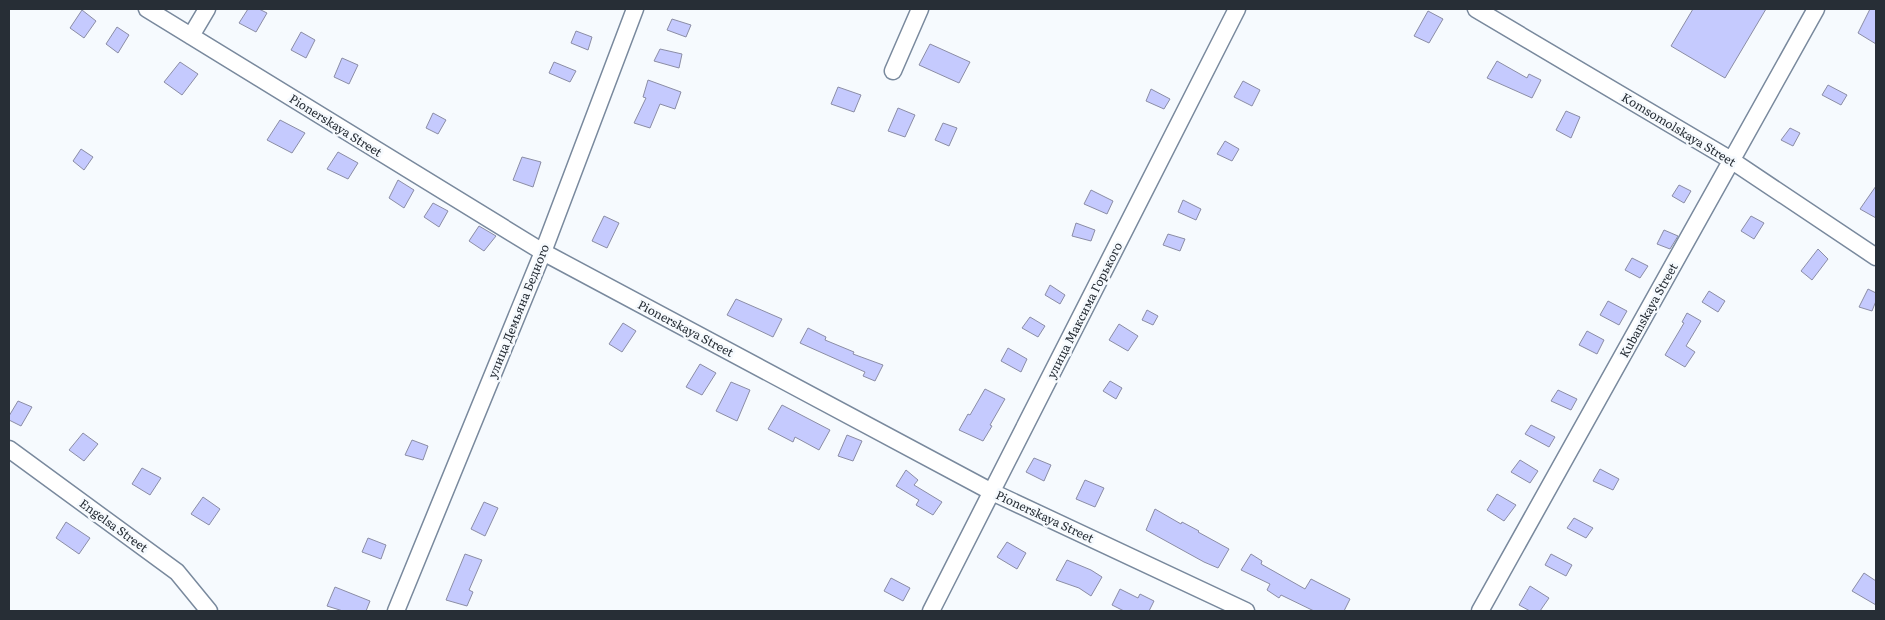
<svg xmlns="http://www.w3.org/2000/svg" width="1885" height="620" font-family="Literata,serif">
<style>
.building{fill:#c5cafe;stroke:#8b8da5}
.lines{fill:none;stroke-linecap:round;stroke-linejoin:round}
.minor-casing{stroke:#79899d;stroke-width:19}
.minor{stroke:#fff;stroke-width:16}
.labels{text-anchor:middle;dominant-baseline:central;stroke-width:5;stroke-linejoin:round;paint-order:stroke}
.street-label{font-size:12px;fill:#272e36;stroke:#f6fafe}
</style>
<rect width="100%" height="100%" fill="#f6fafe"/>
<path class="building" d="M248 9H259L267 13 256 32 239 23Z
M1693 9H1766L1725 78 1671 46Z
M1870 9H1876V44L1858 33Z
M82 10 96 21 84 38 70 28Z
M1428 11 1443 19 1429 43 1414 36Z
M672 19 691 25 686 37 667 30Z
M117 27 129 35 118 53 106 44Z
M576 31 592 37 588 50 571 43Z
M301 32 315 40 306 58 291 50Z
M930 44 970 62 959 83 919 65Z
M660 49 682 54 679 68 654 61Z
M342 58 358 65 349 84 334 77Z
M1497 61 1527 78 1529 74 1541 80 1532 98 1487 78Z
M180 62 198 74 182 95 164 82Z
M554 62 576 71 570 82 549 73Z
M648 80 681 92 675 109 660 104 650 128 634 123 646 98 643 97Z
M1243 81 1260 90 1252 106 1234 97Z
M1828 85 1847 95 1841 105 1822 95Z
M838 87 861 95 854 112 831 104Z
M1151 89 1170 99 1164 109 1146 101Z
M898 108 915 115 905 137 888 131Z
M1566 111 1580 117 1571 138 1556 130Z
M433 113 446 120 438 134 426 128Z
M280 120 305 133 292 153 267 140Z
M943 123 957 128 949 146 935 140Z
M1790 128 1800 133 1793 146 1781 140Z
M1225 141 1239 149 1232 161 1217 154Z
M81 149 93 157 84 170 73 161Z
M338 152 358 163 348 179 327 169Z
M522 157 541 162 533 187 513 180Z
M398 180 414 190 404 208 389 198Z
M1679 185 1691 191 1684 203 1672 196Z
M1876 186V218L1860 209Z
M1091 190 1113 201 1107 214 1084 204Z
M1183 200 1201 209 1196 220 1178 212Z
M433 203 448 211 439 227 424 217Z
M604 216 619 223 607 248 592 241Z
M1751 216 1764 223 1754 239 1741 231Z
M1076 223 1095 230 1091 241 1072 236Z
M479 226 496 236 484 251 469 241Z
M1664 230 1678 236 1670 249 1657 244Z
M1168 234 1185 239 1180 251 1163 245Z
M1818 249 1828 259 1812 280 1801 271Z
M1632 258 1648 266 1640 278 1625 270Z
M1050 285 1065 295 1060 304 1045 295Z
M1868 289 1876 293V301L1872 311 1859 307Z
M1709 291 1725 301 1718 312 1702 302Z
M736 299 782 319 773 337 727 315Z
M1608 301 1627 311 1619 325 1600 315Z
M1147 310 1158 316 1153 325 1142 320Z
M1687 313 1701 321 1686 346 1695 352 1685 367 1665 355 1684 323 1682 322Z
M1030 317 1045 326 1038 337 1022 328Z
M623 323 636 331 622 352 609 344Z
M1119 324 1138 336 1128 351 1109 340Z
M808 328 826 337 825 340 854 352 853 354 883 365 875 381 863 376 865 372 800 343Z
M1587 331 1604 340 1597 354 1579 345Z
M1008 348 1027 359 1021 372 1001 361Z
M700 364 716 373 702 395 686 387Z
M1110 381 1122 388 1116 399 1103 391Z
M731 382 750 390 737 421 716 411Z
M985 389 1005 399 990 425 992 426 983 441 959 430 968 414 970 415Z
M1558 390 1577 399 1571 410 1551 401Z
M18 401 32 407 21 426 9 420V416Z
M782 405 830 430 819 450 795 437 793 442 768 429Z
M1531 425 1555 437 1549 447 1525 434Z
M83 433 98 444 84 461 69 450Z
M847 435 862 441 853 461 838 456Z
M412 440 428 446 423 460 405 455Z
M1034 458 1051 465 1044 481 1026 472Z
M1520 460 1538 471 1530 483 1511 472Z
M142 468 161 478 150 495 132 484Z
M1600 469 1619 479 1613 490 1593 481Z
M906 470 918 480 914 485 942 502 933 515 916 505 919 500 896 486Z
M1085 480 1104 488 1095 507 1076 499Z
M1497 494 1516 505 1504 521 1487 510Z
M203 497 220 509 209 525 191 514Z
M484 502 498 508 485 536 471 529Z
M1155 509 1181 524 1182 522 1199 531 1198 532 1229 549 1218 568 1204 562 1146 530Z
M1574 518 1593 528 1586 538 1567 528Z
M66 522 90 538 79 554 56 538Z
M368 538 386 545 381 559 362 552Z
M1007 542 1026 553 1017 569 997 557Z
M465 554 482 560 469 590 473 592 467 606 446 600Z
M1251 554 1262 561 1261 564 1305 589 1311 579 1350 599 1344 611H1314L1281 595 1279 598 1267 590 1270 584 1241 570Z
M1551 554 1572 565 1566 576 1545 565Z
M1067 560 1091 570 1102 577 1091 596 1079 588 1056 580Z
M1864 573 1876 581V605L1852 591Z
M891 578 910 588 903 601 884 591Z
M1530 586 1549 598 1540 611H1530L1519 605Z
M335 587 370 601 366 611H343L327 606Z
M1120 589 1138 598 1140 594 1154 601 1149 611H1124L1112 605Z"/>
<g class="lines">
<g class="minor-casing">
<path id="minor" d="M147 9 543 252 992 492 1246 611
M1476 9 1731 160 1876 257
M191 36 207 9
M893 71 920 9
M9 449 177 572 209 611
M396 611 543 252 635 9
M931 611 1237 9
M1480 611 1816 9"/>
</g>
<use href="#minor" class="minor"/>
</g>
<g class="labels">
<g class="street-label">
<text transform="translate(336 125) rotate(32)">Pionerskaya Street</text>
<text transform="translate(1679 129) rotate(31)">Komsomolskaya Street</text>
<text transform="translate(1084 310) rotate(-63)">улица Максима Горького</text>
<text transform="translate(1648 310) rotate(-61)">Kubanskaya Street</text>
<text transform="translate(518 311) rotate(-68)">улица Демьяна Бедного</text>
<text transform="translate(686 328) rotate(28)">Pionerskaya Street</text>
<text transform="translate(1045 516) rotate(25)">Pionerskaya Street</text>
<text transform="translate(114 525) rotate(36)">Engelsa Street</text>
</g>
</g>
<rect width="1885" height="620" fill="none" stroke="#272e36" stroke-width="20"/>
</svg>
